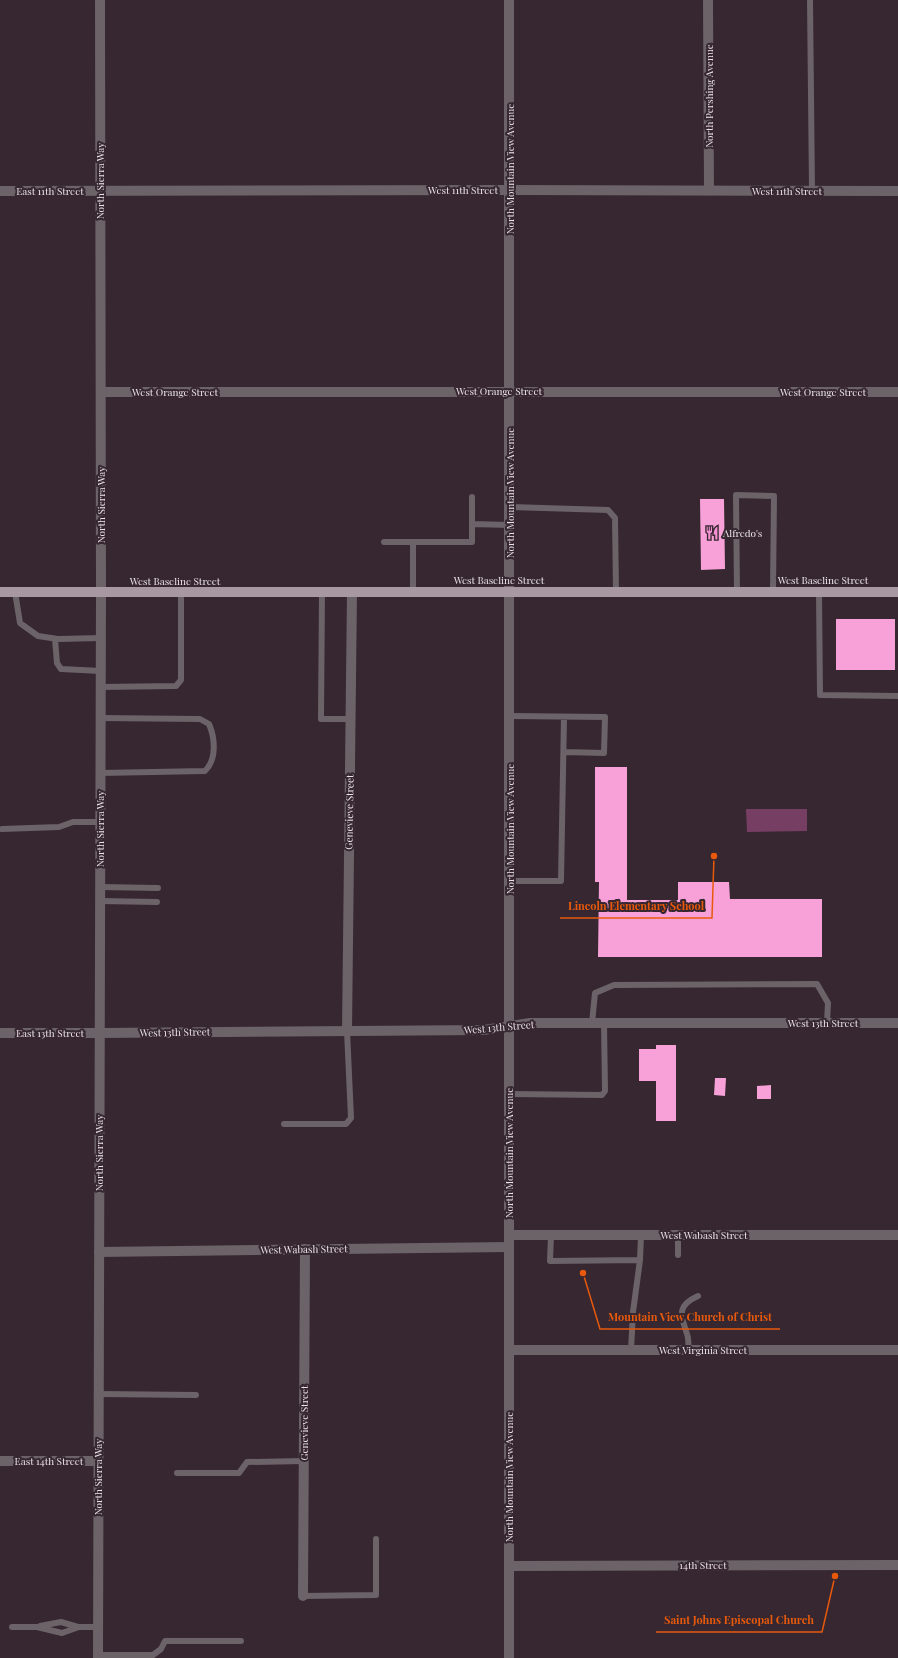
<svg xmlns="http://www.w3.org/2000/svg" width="898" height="1658" font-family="'Playfair Display',serif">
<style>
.green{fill:#763e63}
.building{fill:#f8a1d8}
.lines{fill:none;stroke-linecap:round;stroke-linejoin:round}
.service{stroke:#6b6367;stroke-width:6}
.minor{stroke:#6b6367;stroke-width:10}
.tertiary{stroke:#6b6367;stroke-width:10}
.primary{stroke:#a898a2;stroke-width:10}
.labels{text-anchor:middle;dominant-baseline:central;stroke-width:4;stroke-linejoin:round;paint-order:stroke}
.street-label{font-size:10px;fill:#ece3e8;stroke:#362730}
.poi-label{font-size:10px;fill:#ece3e8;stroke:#362730;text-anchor:start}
.leader{fill:none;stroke:#e8590c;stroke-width:1.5}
.callout-dot{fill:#e8590c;stroke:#362730;stroke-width:1.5}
.callout-label{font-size:11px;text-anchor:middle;font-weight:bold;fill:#e8590c;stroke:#362730;stroke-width:4;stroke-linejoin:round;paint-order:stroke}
</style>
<rect width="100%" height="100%" fill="#362730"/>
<path class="green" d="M746 809H807V831L747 832Z"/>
<path class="building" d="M700 499H724L725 569 701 570Z
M836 619H895V670H836Z
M595 767H627V900H678V882H729L730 899H822V957H598L599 882H595Z
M656 1045H676V1121H656V1081H639V1049H656Z
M715 1078H726L725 1096 714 1095Z
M771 1085V1099H757V1086Z"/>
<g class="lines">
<path class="service" d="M810 0 812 191
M510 507 608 510 615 518 616 592
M472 524V497
M384 542H472V524L510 525
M15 592 20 623 38 636 58 639 101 638
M322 592 321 719H350
M413 592V542
M737 592 736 495 774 496 773 592
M819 592 820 695 898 696
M55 639 57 663 61 669 101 671
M100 687 176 686 181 680V593
M510 716 605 717 604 753 564 752
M100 773 205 771C217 759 215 738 209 724L200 719 100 718
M2 829 59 827 73 822H100
M509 881H561L564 717
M100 887 158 888
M100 901 157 902
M592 1023 595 993 614 985 817 984 828 1003 827 1023
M509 1094 602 1095 605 1091 604 1023
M284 1124H346L351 1118 347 1031
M551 1235 550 1261 640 1260 633 1312 631 1350
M678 1235V1255
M640 1260 641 1235
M689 1350C688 1345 689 1339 687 1334 681 1315 676 1306 698 1296
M99 1394 196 1395
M177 1473H239L247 1462 304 1461
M303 1596 376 1595V1539
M40 1626 61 1622 78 1627
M12 1627H37L62 1633 79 1627H98
M98 1655H153L161 1649 165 1641H241"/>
<path class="minor" d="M708 0 709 191
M0 191 510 190 898 191
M101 392H898
M347 1031 352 592
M0 1033H100
M509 1235H898
M99 1252 509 1247
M509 1350H898
M0 1461H98
M509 1566 898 1565
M303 1596 305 1249"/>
<path class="tertiary" d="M100 1033 484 1030 530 1023H898
M98 1658 101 593 100 0
M509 1658V0"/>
<path class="primary" d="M0 592H898"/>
</g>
<defs>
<g id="restaurant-bare" transform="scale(1.08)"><path d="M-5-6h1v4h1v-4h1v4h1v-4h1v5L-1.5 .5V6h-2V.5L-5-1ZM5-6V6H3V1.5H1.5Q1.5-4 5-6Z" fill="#f591d2" stroke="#362730" stroke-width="2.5" paint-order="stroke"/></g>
</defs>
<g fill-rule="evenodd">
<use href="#restaurant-bare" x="712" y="533"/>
</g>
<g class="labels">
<g class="street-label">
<text transform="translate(709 96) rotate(-90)">North Pershing Avenue</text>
<text transform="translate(510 169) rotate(-90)">North Mountain View Avenue</text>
<text transform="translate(100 181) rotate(-90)">North Sierra Way</text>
<text x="463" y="190">West 11th Street</text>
<text x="50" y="191">East 11th Street</text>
<text x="787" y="191">West 11th Street</text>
<text x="499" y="391">West Orange Street</text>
<text x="175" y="392">West Orange Street</text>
<text x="823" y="392">West Orange Street</text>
<text transform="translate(510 493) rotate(-90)">North Mountain View Avenue</text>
<text transform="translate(101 505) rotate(-90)">North Sierra Way</text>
<text x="499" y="580">West Baseline Street</text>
<text x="823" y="580">West Baseline Street</text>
<text x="175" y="581">West Baseline Street</text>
<text transform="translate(349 812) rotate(-89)">Genevieve Street</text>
<text transform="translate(100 829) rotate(-90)">North Sierra Way</text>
<text transform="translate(510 829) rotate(-90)">North Mountain View Avenue</text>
<text x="823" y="1023">West 13th Street</text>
<text transform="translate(499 1027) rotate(-5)">West 13th Street</text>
<text transform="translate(175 1032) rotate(-1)">West 13th Street</text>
<text x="50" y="1033">East 13th Street</text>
<text transform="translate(99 1153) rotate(-90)">North Sierra Way</text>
<text transform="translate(509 1153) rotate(-90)">North Mountain View Avenue</text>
<text x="704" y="1235">West Wabash Street</text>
<text transform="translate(304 1249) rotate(-1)">West Wabash Street</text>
<text x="703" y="1350">West Virginia Street</text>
<text transform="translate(304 1423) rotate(-90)">Genevieve Street</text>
<text x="49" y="1461">East 14th Street</text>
<text transform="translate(98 1477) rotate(-90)">North Sierra Way</text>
<text transform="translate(509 1477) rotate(-90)">North Mountain View Avenue</text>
<text x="703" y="1565">14th Street</text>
</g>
<g class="poi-label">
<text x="723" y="533">Alfredo's</text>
</g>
</g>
<path class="leader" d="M714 856L712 918H560M583 1273L600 1329H780M835 1576L822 1632H656"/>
<g class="callout-dot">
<circle cx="714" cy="856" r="4"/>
<circle cx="583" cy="1273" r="4"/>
<circle cx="835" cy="1576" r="4"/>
</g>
<g class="callout-label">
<text x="636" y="910">Lincoln Elementary School</text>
<text x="690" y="1321">Mountain View Church of Christ</text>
<text x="739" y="1624">Saint Johns Episcopal Church</text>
</g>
</svg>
